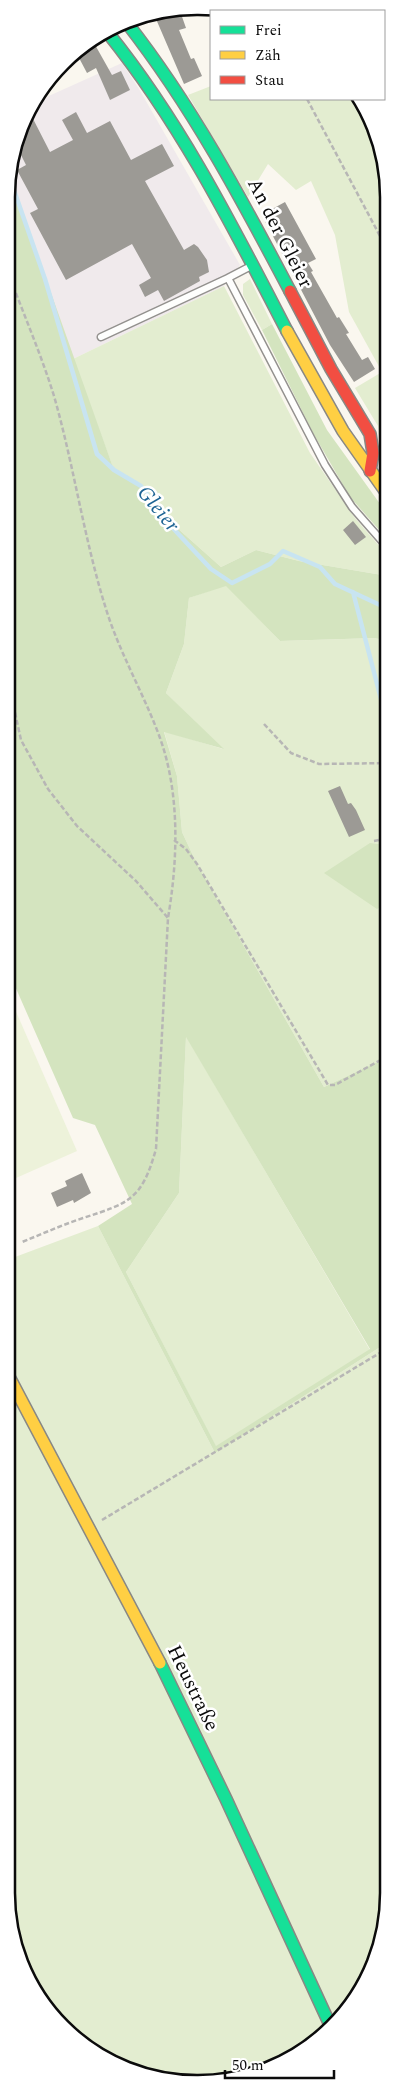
<svg xmlns="http://www.w3.org/2000/svg" width="395" height="2090" font-family="Spectral,serif">
<style>
.industrial{fill:#f0eaec}
.green{fill:#e3edd0}
.forest{fill:#d4e4bf;fill-rule:evenodd}
.pitch{fill:#edf2da}
.lines{fill:none;stroke-linecap:round;stroke-linejoin:round}
.stream{stroke:#c8e4f1;stroke-width:4.5}
.building{fill:#9c9a95}
.lane-casing{stroke:#93918e;stroke-width:9}
.fast-casing{stroke:#898884;stroke-width:14}
.slow-casing{stroke:#898884;stroke-width:14}
.jam-casing{stroke:#898884;stroke-width:14}
.path{stroke:#b7b6b5;stroke-width:2.5;stroke-dasharray:5 2.5;stroke-linecap:butt}
.lane{stroke:#fefefd;stroke-width:6}
.fast{stroke:#16e098;stroke-width:11}
.slow{stroke:#ffcf43;stroke-width:11}
.jam{stroke:#f24e42;stroke-width:11}
.labels{text-anchor:middle;dominant-baseline:central;stroke-width:5;stroke-linejoin:round;paint-order:stroke}
.street-label{font-size:20px;fill:#0b0b0b;stroke:#fff}
.water-label{font-size:21px;font-style:italic;fill:#1d6494;stroke:#fff}
.rim{fill:none;stroke:#0b0b0b;stroke-width:2.5}
</style>
<rect width="100%" height="100%" fill="#faf7ef"/>
<path class="industrial" d="M122 63 139 89 240 265 224 286 73 359 8 172 31 104Z"/>
<path class="green" d="M211 86V99H359L369 113 388 185V472L382 462 378 426 355 388 382 372 349 312 335 235 311 181 296 190 268 164 248 197 188 95Z
M250 279 272 324 262 330 243 295V284Z
M224 286 310 453 355 518 388 556V576L299 561 256 550 221 567 175 526 141 484 114 470 73 359Z
M226 585 280 641 377 638 388 642V841L377 844V909L388 906V1057L324 1087 197 864 182 832 177 776 164 731 223 749 166 693 184 644 189 598Z
M186 1036 370 1350 216 1447 126 1272 179 1193Z
M98 1226 215 1453 388 1342 387 1917 369 1977 323 2036 259 2074 185 2083 113 2064 62 2028 21 1965 6 1893 7 1260Z"/>
<path class="forest" d="M8 172 114 470 141 484 175 526 221 567 256 550 299 561 388 576V642L376 638 280 641 226 586 189 598 184 644 166 693 224 749 164 732 177 776 182 832 197 864 324 1087 388 1057V1342L215 1453 98 1226 132 1204 95 1125 73 1118 7 968ZM186 1037 370 1349 216 1446 126 1272 179 1193Z
M272 324 327 430 388 515V540L350 497 313 433 262 330Z
M388 841V906L377 909 324 873 370 843 377 844Z"/>
<path class="pitch" d="M7 991 77 1151 7 1182Z"/>
<g class="lines">
<path class="stream" d="M8 173 45 279 97 454 114 470 141 486 170 525 211 569 232 583 270 564 283 551 320 567 335 584 380 605 388 603
M353 592 388 726"/>
</g>
<path class="building" d="M180 11 186 28 179 30 191 59 194 58 202 76 184 84 156 19Z
M94 43 112 75 121 71 130 90 110 100 96 68 87 73 78 56 88 51 86 47Z
M29 111 50 152 73 140 62 120 76 112 87 133 110 121 131 160 162 144 174 166 145 181 184 250 194 244 198 247 207 260 209 272 199 277 200 281 164 301 158 290 145 297 139 285 151 278 132 244 66 280 30 213 38 209 17 170 26 165 17 147Z
M285 202 316 259 308 263 313 271 311 272 337 318 339 317 349 333 346 334 362 360 368 357 375 369 354 382 330 345 265 221 263 214Z
M353 521 366 537 355 545 343 530Z
M340 786 348 804 351 803 356 810 365 830 349 837 328 791Z
M82 1173 91 1193 74 1203 73 1200 57 1207 51 1193 67 1186 65 1181Z"/>
<g class="lines">
<g class="lane-casing">
<path id="lane" d="M251 266 228 278 325 465 352 507 388 548
M101 337 228 278"/>
</g>
<g class="fast-casing">
<path id="fast" d="M127 23C192 106 241 198 290 291
M108 33C182 125 233 227 287 331
M160 1663 226 1799 331 2027"/>
</g>
<g class="slow-casing">
<path id="slow" d="M287 331 343 431 388 495
M7 1373 160 1663"/>
</g>
<g class="jam-casing">
<path id="jam" d="M290 291 331 369 370 434 373 453 370 471"/>
</g>
<path class="path" d="M307 99 388 251
M8 272C23 313 41 354 54 396 74 466 84 539 106 609 120 654 144 694 160 738 180 794 178 859 168 918L156 1149C142 1199 130 1203 83 1218 62 1225 42 1234 22 1242
M7 676 21 740 48 789 77 826 136 881 168 918
M264 724 291 753 319 764 388 763
M174 840 186 849 197 864 328 1085H335L388 1056
M374 841 388 838
M102 1520 388 1348"/>
<use href="#lane" class="lane"/>
<use href="#fast" class="fast"/>
<use href="#slow" class="slow"/>
<use href="#jam" class="jam"/>
</g>
<g class="labels">
<g class="street-label">
<text transform="translate(280 233) rotate(63)">An der Gleier</text>
<text transform="translate(193 1688) rotate(64)">Heustraße</text>
</g>
<g class="water-label">
<text transform="translate(158 509) rotate(50)">Gleier</text>
</g>
</g>
<path d="M0 0H395V2090H0ZM197 15H198A182 182 0 0 1 380 197V1893A182 182 0 0 1 198 2075H197A182 182 0 0 1 15 1893V197A182 182 0 0 1 197 15Z" fill="#fff" fill-rule="evenodd"/>
<path class="rim" d="M197 15H198A182 182 0 0 1 380 197V1893A182 182 0 0 1 198 2075H197A182 182 0 0 1 15 1893V197A182 182 0 0 1 197 15Z"/>
<rect x="210" y="10" width="175" height="90" fill="#ffffff" stroke="#9d9d9d"/>
<rect x="220" y="26" width="25" height="8" fill="#16e098" stroke="#9d9d9d"/>
<text x="255" y="35" font-size="15" fill="#0b0b0b">Frei</text>
<rect x="220" y="51" width="25" height="8" fill="#ffcf43" stroke="#9d9d9d"/>
<text x="255" y="60" font-size="15" fill="#0b0b0b">Zäh</text>
<rect x="220" y="76" width="25" height="8" fill="#f24e42" stroke="#9d9d9d"/>
<text x="255" y="85" font-size="15" fill="#0b0b0b">Stau</text>
<path d="M225 2070v8h109v-8" fill="none" stroke="#0b0b0b" stroke-width="2.5"/>
<text x="232" y="2070" font-size="15" fill="#0b0b0b" stroke="#ffffff" stroke-width="4" paint-order="stroke">50 m</text>
</svg>
